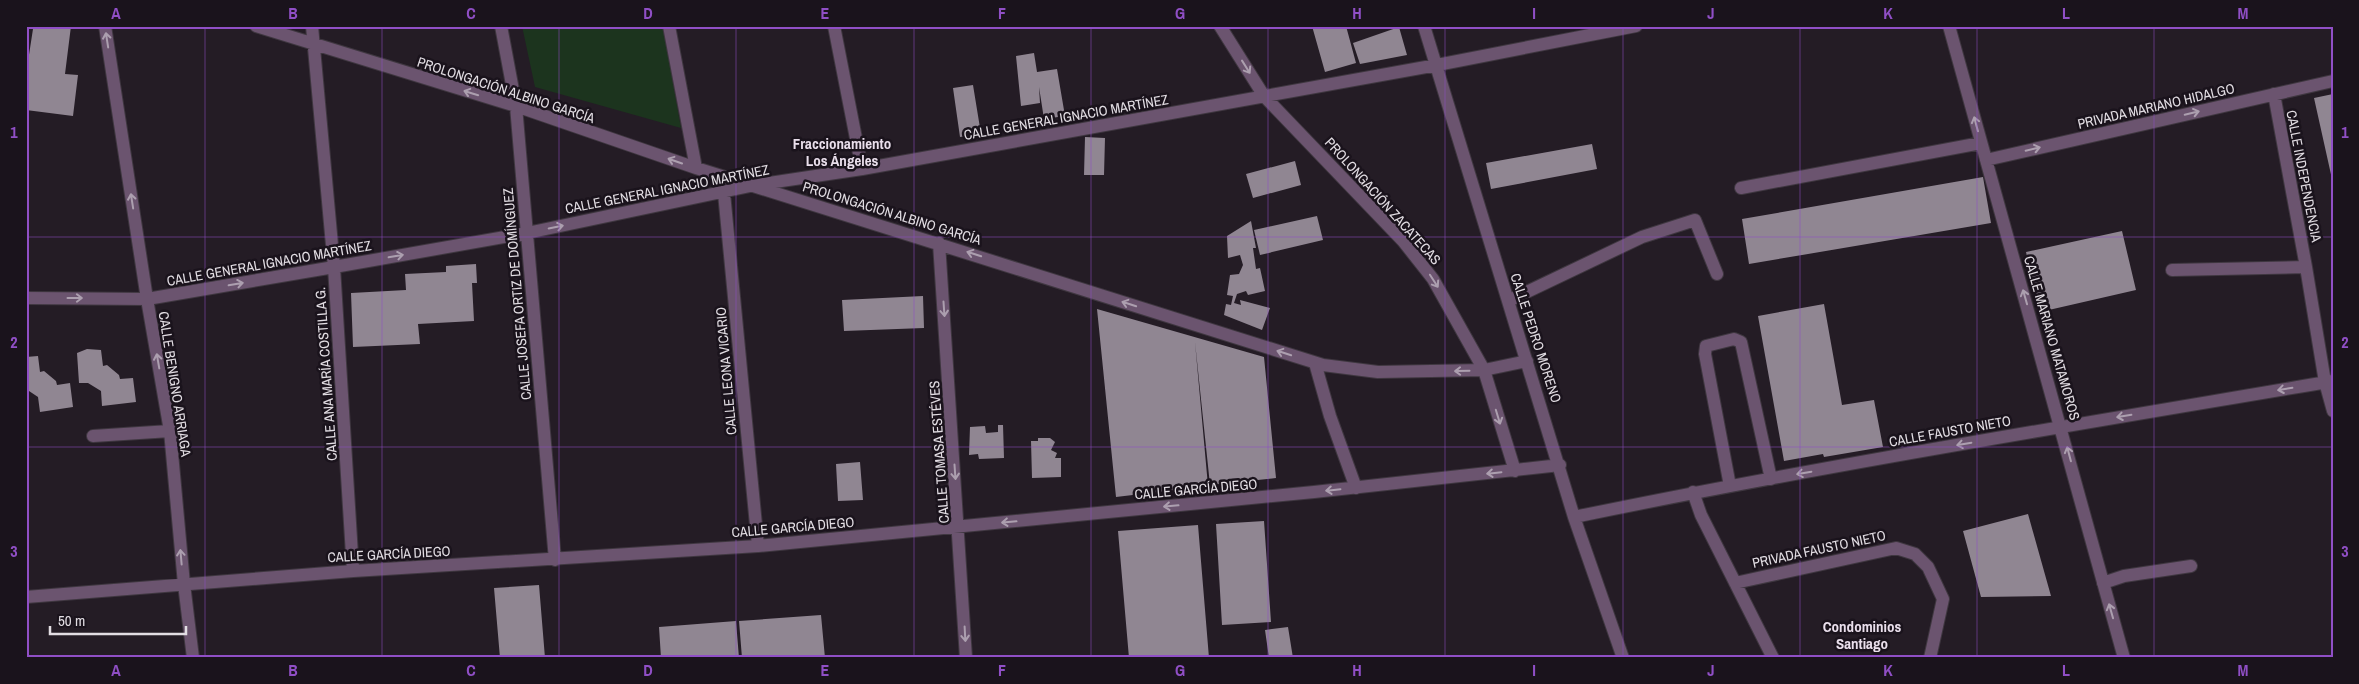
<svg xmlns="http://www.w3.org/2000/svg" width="2359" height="684" font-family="'Archivo Narrow',sans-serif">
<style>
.green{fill:#1c341e}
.building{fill:#908692}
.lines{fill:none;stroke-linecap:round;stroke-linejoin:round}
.minor-casing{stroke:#3f3740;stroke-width:14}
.minor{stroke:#6b546f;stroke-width:12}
.oneway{stroke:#ac9faf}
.grid{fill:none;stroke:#904fc6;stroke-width:1;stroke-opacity:0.55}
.labels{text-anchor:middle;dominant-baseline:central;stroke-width:5;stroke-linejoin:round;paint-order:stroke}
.street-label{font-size:14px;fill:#e2dde3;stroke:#1a131c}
.neighbourhood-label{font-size:15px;font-weight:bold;fill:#eadfec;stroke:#1a131c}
.neatline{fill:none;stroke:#904fc6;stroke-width:2}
.grid-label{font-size:16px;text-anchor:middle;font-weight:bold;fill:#904fc6}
</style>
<rect width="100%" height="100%" fill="#241c25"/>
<path class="green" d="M522 26H663L681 128 535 87Z"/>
<path class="building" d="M26 26H71L65 74 78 75 73 116 26 110V74L33 29 26 28Z
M1312 26H1346L1356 63 1325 72Z
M1399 27 1407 55 1360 64 1353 43Z
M1034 53 1037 72 1057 69 1065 116 1044 119 1039 87 1040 103 1021 106 1016 56Z
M973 85 981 134 960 137 953 88Z
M2333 94V179H2332L2314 98Z
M1085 137 1105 138 1104 175H1084Z
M1592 144 1597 169 1491 189 1486 163Z
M1295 161 1301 185 1253 198 1246 174Z
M1983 177 1991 223 1749 264 1742 219Z
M1317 216 1323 240 1260 255 1254 230Z
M1251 221 1256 248H1253L1256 269 1260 268 1265 291 1248 295 1246 291 1237 294 1234 303 1241 305 1240 300 1270 308 1262 330 1224 315 1226 304 1231 305 1233 296 1227 295 1230 275 1239 274 1243 265 1240 255 1228 258 1227 236Z
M2122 231 2136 290 2040 312 2026 252Z
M476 264 477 283H472L474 321 418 324 420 344 353 347 351 293 406 290 405 274 446 272V266Z
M923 296 924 328 844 331 842 300Z
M1824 304 1842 405 1874 400 1883 447 1824 457 1823 454 1784 461 1758 316Z
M1097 309 1264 357 1276 478 1210 485 1195 342 1208 486 1116 497Z
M87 349 101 350 103 366 107 365 119 375 120 379 133 378 136 402 102 406 101 391 88 383H79L77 353Z
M38 356 40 372 44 371 56 381 57 385 70 383 73 407 40 412 38 397 26 389V357Z
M998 425H1003L1004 458 979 459 978 454 969 455 970 427 985 426 986 433 998 432Z
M1038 438H1050L1055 442 1051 450 1057 453 1055 458H1061V477L1032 478 1031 441H1038Z
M860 462 863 500 838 501 836 464Z
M2028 514 2051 596 1981 597 1963 531Z
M1264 521 1271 622 1222 625 1216 524Z
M1198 525 1209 658H1129L1118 531Z
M539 585 545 658H500L494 588Z
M821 615 825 658H742L739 621Z
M736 621 739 658H661L659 627Z
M1288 627 1293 658H1269L1265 630Z"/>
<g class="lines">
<g class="minor-casing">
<path id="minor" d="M105 26 147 299 170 431 184 584 193 658
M256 26 516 106 696 168 1323 365 1378 372 1484 370 1527 361
M312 26 334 267 353 571
M501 26 516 106 555 560
M669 26 696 168
M834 26 862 169
M1220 26 1264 96 1403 241 1433 279 1484 370 1515 471
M1424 26 1574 517 1623 658
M1949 26 2124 658
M2274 94 2306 267 2325 382 2333 411
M1986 160 2333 81
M1741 188 1981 143
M724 193 758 546
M939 243 966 658
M2172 270 2306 267
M26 298 147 299 334 267 527 233 755 185 862 169 1437 65 1636 26
M1508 301 1642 237 1695 220 1717 274
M1315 363 1330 416 1356 488
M93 436 170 431
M1730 486 1705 354 1706 346 1734 339 1741 342 1771 479
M1693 492 1701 515 1773 658
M1574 517C1826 465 2080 424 2333 381
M1735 583 1896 548 1915 554 1928 567 1943 599 1930 658
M2103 583 2124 576 2191 566
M26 597 353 571 758 546 1314 492 1560 465"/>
</g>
<use href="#minor" class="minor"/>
</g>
<defs><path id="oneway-shaft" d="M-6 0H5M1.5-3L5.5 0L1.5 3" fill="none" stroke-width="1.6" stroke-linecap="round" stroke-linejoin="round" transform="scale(1.25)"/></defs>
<g class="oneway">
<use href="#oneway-shaft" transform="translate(107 40) rotate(-99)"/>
<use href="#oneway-shaft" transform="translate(1246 67) rotate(58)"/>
<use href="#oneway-shaft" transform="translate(471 93) rotate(-163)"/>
<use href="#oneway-shaft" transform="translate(2192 113) rotate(-13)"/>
<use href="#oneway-shaft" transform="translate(1976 124) rotate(-105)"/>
<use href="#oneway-shaft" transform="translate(2033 149) rotate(-13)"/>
<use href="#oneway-shaft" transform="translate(675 161) rotate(-161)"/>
<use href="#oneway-shaft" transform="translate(132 201) rotate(-99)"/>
<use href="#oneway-shaft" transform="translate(556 227) rotate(-11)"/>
<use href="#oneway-shaft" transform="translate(974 254) rotate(-162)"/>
<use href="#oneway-shaft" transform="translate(396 256) rotate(-10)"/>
<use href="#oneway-shaft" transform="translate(1434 281) rotate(57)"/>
<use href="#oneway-shaft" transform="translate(236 284) rotate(-10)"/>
<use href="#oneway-shaft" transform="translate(2025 297) rotate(-106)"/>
<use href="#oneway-shaft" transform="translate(75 298)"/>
<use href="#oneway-shaft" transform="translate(1129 304) rotate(-162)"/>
<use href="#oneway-shaft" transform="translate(944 309) rotate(86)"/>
<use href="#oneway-shaft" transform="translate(1284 353) rotate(-162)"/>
<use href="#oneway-shaft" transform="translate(158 361) rotate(-100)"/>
<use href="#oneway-shaft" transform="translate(1462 371) rotate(179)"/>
<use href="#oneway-shaft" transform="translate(2285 389) rotate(171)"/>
<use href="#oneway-shaft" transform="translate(2124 416) rotate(171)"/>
<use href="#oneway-shaft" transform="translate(1498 417) rotate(73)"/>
<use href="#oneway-shaft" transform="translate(1964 444) rotate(170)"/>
<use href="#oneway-shaft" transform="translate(2069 454) rotate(-105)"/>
<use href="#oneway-shaft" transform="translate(955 472) rotate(86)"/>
<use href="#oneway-shaft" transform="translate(1494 473) rotate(174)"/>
<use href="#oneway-shaft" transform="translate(1804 473) rotate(170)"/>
<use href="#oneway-shaft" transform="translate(1333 490) rotate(174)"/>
<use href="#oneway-shaft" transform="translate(1171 506) rotate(175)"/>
<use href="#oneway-shaft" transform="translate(1009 522) rotate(175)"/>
<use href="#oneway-shaft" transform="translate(181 557) rotate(-95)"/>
<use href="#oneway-shaft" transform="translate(2111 611) rotate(-106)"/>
<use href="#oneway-shaft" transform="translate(965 634) rotate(87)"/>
</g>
<path class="grid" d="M205 26V658M382 26V658M559 26V658M736 26V658M914 26V658M1091 26V658M1268 26V658M1445 26V658M1623 26V658M1800 26V658M1977 26V658M2154 26V658M26 237H2333M26 447H2333"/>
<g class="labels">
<g class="street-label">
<text transform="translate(506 90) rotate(18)">PROLONGACIÓN ALBINO GARCÍA</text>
<text transform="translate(2156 106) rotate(-13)">PRIVADA MARIANO HIDALGO</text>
<text transform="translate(1066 117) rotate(-10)">CALLE GENERAL IGNACIO MARTÍNEZ</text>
<text transform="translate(2304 176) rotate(79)">CALLE INDEPENDENCIA</text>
<text transform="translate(667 189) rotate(-11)">CALLE GENERAL IGNACIO MARTÍNEZ</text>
<text transform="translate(1383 201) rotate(48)">PROLONGACIÓN ZACATECAS</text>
<text transform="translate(892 213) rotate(17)">PROLONGACIÓN ALBINO GARCÍA</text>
<text transform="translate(269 263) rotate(-10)">CALLE GENERAL IGNACIO MARTÍNEZ</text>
<text transform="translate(517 294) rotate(-95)">CALLE JOSEFA ORTIZ DE DOMÍNGUEZ</text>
<text transform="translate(1536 338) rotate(72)">CALLE PEDRO MORENO</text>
<text transform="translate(2052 338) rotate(74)">CALLE MARIANO MATAMOROS</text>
<text transform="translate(726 371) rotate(-95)">CALLE LEONA VICARIO</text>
<text transform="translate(326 374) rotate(-94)">CALLE ANA MARÍA COSTILLA G.</text>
<text transform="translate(175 384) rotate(81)">CALLE BENIGNO ARRIAGA</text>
<text transform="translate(1950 431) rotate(-10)">CALLE FAUSTO NIETO</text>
<text transform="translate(939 452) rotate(-94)">CALLE TOMASA ESTÉVES</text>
<text transform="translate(1196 489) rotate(-5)">CALLE GARCÍA DIEGO</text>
<text transform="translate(793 527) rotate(-5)">CALLE GARCÍA DIEGO</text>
<text transform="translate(1819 549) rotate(-12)">PRIVADA FAUSTO NIETO</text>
<text transform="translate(389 554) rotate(-3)">CALLE GARCÍA DIEGO</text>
</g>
<g class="neighbourhood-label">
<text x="842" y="143">Fraccionamiento<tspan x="842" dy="17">Los Ángeles</tspan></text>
<text x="1862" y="626">Condominios<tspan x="1862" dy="17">Santiago</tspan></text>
</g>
</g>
<rect width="2359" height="684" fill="none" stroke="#1a131c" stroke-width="55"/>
<path d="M50 626v8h136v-8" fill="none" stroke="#e2dde3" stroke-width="2.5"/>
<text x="58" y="626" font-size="15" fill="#e2dde3" stroke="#1a131c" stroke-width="4" paint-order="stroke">50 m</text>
<rect x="28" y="28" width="2304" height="628" class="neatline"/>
<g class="grid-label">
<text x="116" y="19">A</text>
<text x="293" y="19">B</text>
<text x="471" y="19">C</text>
<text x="648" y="19">D</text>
<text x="825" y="19">E</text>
<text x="1002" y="19">F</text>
<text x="1180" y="19">G</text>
<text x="1357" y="19">H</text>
<text x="1534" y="19">I</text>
<text x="1711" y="19">J</text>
<text x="1888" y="19">K</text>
<text x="2066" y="19">L</text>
<text x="2243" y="19">M</text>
<text x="14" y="138">1</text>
<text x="2345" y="138">1</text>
<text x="14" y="348">2</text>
<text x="2345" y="348">2</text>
<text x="14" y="557">3</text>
<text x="2345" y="557">3</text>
<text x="116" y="676">A</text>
<text x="293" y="676">B</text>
<text x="471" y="676">C</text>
<text x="648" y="676">D</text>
<text x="825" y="676">E</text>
<text x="1002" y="676">F</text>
<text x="1180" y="676">G</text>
<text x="1357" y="676">H</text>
<text x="1534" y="676">I</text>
<text x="1711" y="676">J</text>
<text x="1888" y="676">K</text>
<text x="2066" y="676">L</text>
<text x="2243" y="676">M</text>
</g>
</svg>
